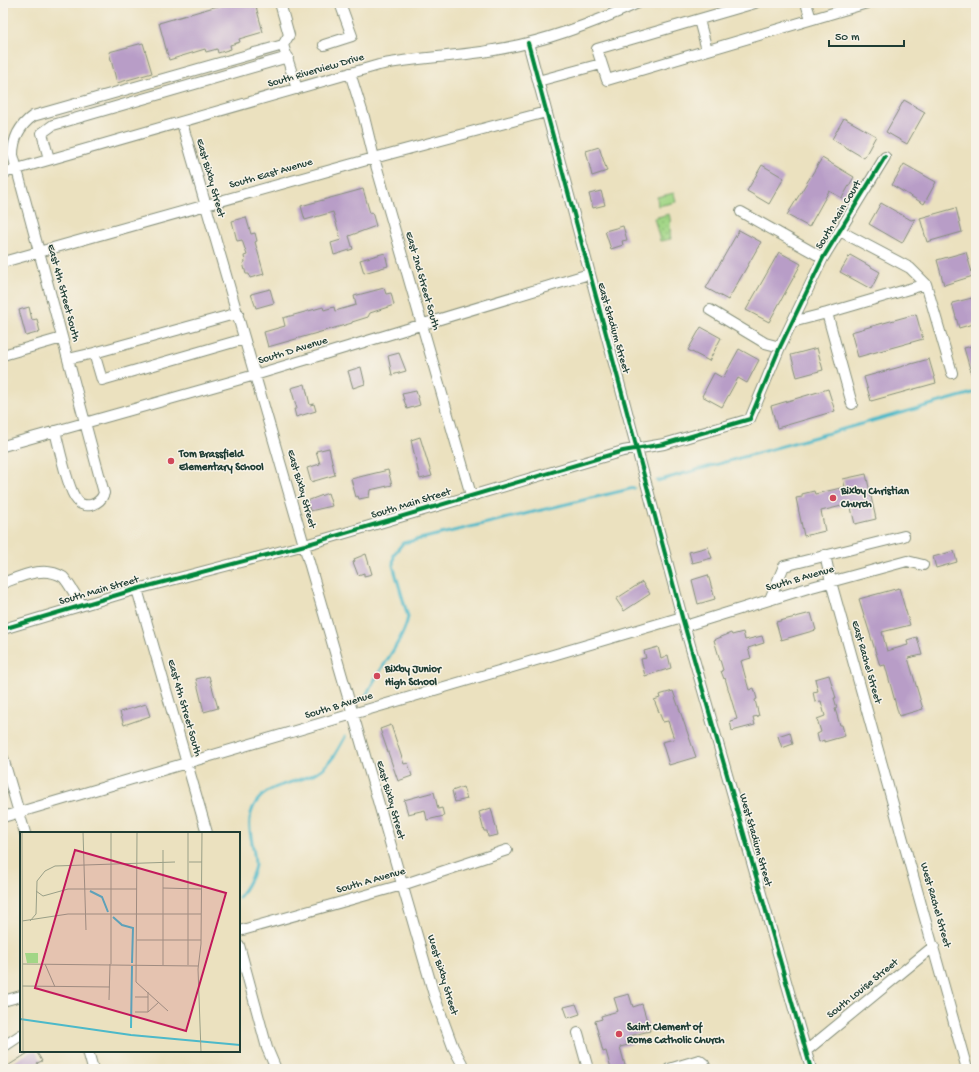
<svg xmlns="http://www.w3.org/2000/svg" width="979" height="1072" font-family="'Gochi Hand',sans-serif">
<style>
.green{fill:url(#green-dots);stroke:#608a5d}
.pitch{fill:#a2d686;stroke:#608a5d}
.lines{fill:none;stroke-linecap:round;stroke-linejoin:round}
.stream{stroke:#4db9c9;stroke-width:3}
.building{fill:#b89dc7}
.minor-casing{stroke:#858f7a;stroke-width:12}
.minor{stroke:#fff;stroke-width:10}
.cycleway-casing{stroke:#f7f3e8;stroke-width:6}
.cycleway{stroke:#00873e;stroke-width:4}
.poi-dot{fill:#d1495b;stroke:#f7f3e8;stroke-width:1.5}
.labels{text-anchor:middle;dominant-baseline:central;stroke-width:3;stroke-linejoin:round;paint-order:stroke}
.street-label{font-size:11px;fill:#1f3d34;stroke:#f7f3e8}
.poi-label{font-size:11px;font-weight:bold;fill:#1f3d34;stroke:#f7f3e8;text-anchor:start}
.inset-river{fill:none;stroke:#4db9c9;stroke-width:2}
.inset-road{fill:none;stroke:#999f87;stroke-width:1}
.view{fill:#c2185b;fill-opacity:0.15;stroke:#c2185b;stroke-width:2}
.inset-edge{fill:none;stroke:#1f3d34;stroke-width:2}
</style>
<defs>
<pattern id="green-dots" width="8" height="8" patternUnits="userSpaceOnUse"><rect width="8" height="8" fill="#a2d686"/><path d="M2 2h.1M6 6h.1" fill="none" stroke="#83af6e" stroke-width="1.8" stroke-linecap="round"/></pattern>
</defs>
<rect width="100%" height="100%" fill="#f7f3e8"/>
<filter id="ink" filterUnits="userSpaceOnUse"><feTurbulence type="fractalNoise" baseFrequency=".025" numOctaves="2"/><feDisplacementMap in="SourceGraphic" scale="8" xChannelSelector="R" yChannelSelector="G"/><feConvolveMatrix kernelMatrix="1 2 1 2 8 2 1 2 1" color-interpolation-filters="sRGB"/></filter>
<filter id="wash" filterUnits="userSpaceOnUse"><feTurbulence type="fractalNoise" baseFrequency=".012" numOctaves="4" result="noise"/><feDisplacementMap in="SourceGraphic" scale="16" xChannelSelector="R" yChannelSelector="G"/><feGaussianBlur stdDeviation="0.9" result="paint"/><feColorMatrix in="noise" values="0 0 0 0 0 0 0 0 0 0 0 0 0 0 0 0 0 1.4 0 .05"/><feComposite in="paint" operator="in"/></filter>
<g filter="url(#wash)">
<rect width="100%" height="100%" fill="#ebe1bf"/>
<path class="green" d="M669 214C672 223 669 230 671 239L660 241 654 218Z"/>
<path class="pitch" d="M674 193 676 202 658 206 657 197Z"/>
<g class="lines">
<path class="stream" d="M657 481 976 392
M365 698C376 672 403 643 408 617L393 565 394 554 403 543 634 488
M239 898C245 888 254 876 255 865 255 844 243 824 255 804 270 781 298 785 319 771 331 764 339 748 345 737"/>
</g>
<g id="blocks">
<path class="building" d="M228 3H255L263 32 239 39 240 42 230 45 231 49 218 53 217 49 206 52 205 49 169 60 159 23Z
M143 43 152 73 117 83 109 52Z
M904 100 925 112 907 144 886 132Z
M844 118 876 136 864 158 832 139Z
M599 147 607 171 592 176 586 151Z
M822 158 854 177 842 198 829 191 809 227 787 215Z
M904 164 936 182 924 204 892 185Z
M762 165 784 178 769 204 747 191Z
M363 189 370 213 372 212 376 226 349 236 353 249 334 255 331 243 341 240 333 212 305 220 301 206Z
M601 191 605 205 593 208 589 194Z
M881 203 911 220 915 219 902 243 869 224Z
M956 208 962 232 927 242 920 218Z
M246 217 251 234 255 233 257 241 255 242 264 274 250 278 249 274H246L243 263 245 262 244 256 247 255 242 240 237 241 232 221Z
M623 226 627 240 622 241 623 245 611 249 605 231Z
M739 230 761 242 728 300 706 288Z
M779 252 801 264 769 322 746 310Z
M966 252 973 276 944 285 937 260Z
M385 253 388 266 364 273 360 260Z
M850 255 880 272 871 289 840 272Z
M384 288 386 294 391 293 394 305 370 313 368 317 352 322V323L268 347 264 332 285 326 283 318 323 307 324 310 334 307 335 311 356 305 354 296Z
M270 289 274 303 256 308 251 294Z
M976 297V323L959 328 952 303Z
M29 307 32 320 37 319 40 332 26 336 19 310Z
M916 314 923 339 858 357 851 332Z
M701 327 721 338 709 361 688 350Z
M976 345V383H974L964 348Z
M817 348 823 370 797 377 791 355Z
M739 349 759 360 747 383 738 378 722 407 702 396 714 373 723 378Z
M399 353 406 371 392 375 388 356Z
M929 359 936 383 871 401 864 377Z
M361 367 365 384 353 388 348 371Z
M305 384 310 405 314 404 316 411 296 417 294 409H297L291 388Z
M828 389 835 411 777 428 771 406Z
M416 391 420 405 407 409 402 394Z
M420 437 432 476 420 479 411 440Z
M329 448 335 475 311 482 307 468 320 464 316 451Z
M388 470 392 485 370 490 369 497 359 499 358 496 356 497 351 479Z
M866 474 876 519 855 524 850 504 821 511 825 531 804 536 796 498 802 497V494L814 491 815 494 845 487 843 479Z
M328 493 332 506 310 511 307 501Z
M708 547 712 558 692 563 689 552Z
M954 551 957 562 936 568 933 557Z
M366 554 372 574 364 576V573L358 575 353 562 355 561 354 559Z
M708 575 715 599 698 604 692 580Z
M642 582 650 594 624 611 616 599Z
M899 588 910 625 882 632 887 651 908 645 907 640 917 637 922 655 908 658 923 709 899 716 885 665 880 666 859 599Z
M811 613 816 630 781 640 776 622Z
M743 632 745 640 762 636 764 643 748 648 751 658 741 661 749 690 754 688 757 699 755 700 759 716 753 717 755 725 732 731 730 721 737 719 725 678 724 679 721 671 723 670 714 640 731 633 732 635Z
M658 647 661 658 668 655 671 668 645 676 641 659 646 658 644 651Z
M829 675 836 698H834L837 708 835 709 840 725H842L845 736 824 742V740L819 742 817 734 821 732 817 719 825 716 821 701 815 702 813 692 818 691 815 679Z
M209 676 218 708 204 712 196 679Z
M673 691 696 757 669 765 662 742 674 739 668 721 663 722 654 700 660 698 659 695Z
M146 704 150 716 124 725 120 712Z
M391 725 404 764 408 763 412 776 398 781 380 729Z
M790 732 793 744 782 748 778 736Z
M463 787 467 799 455 802 452 791Z
M434 792 438 809 442 808 444 816 427 820 425 810 408 814 404 800Z
M491 808 498 835 488 837 487 831H484L479 812Z
M629 994 633 1007 642 1004 650 1031 629 1036 632 1044 620 1047 626 1069H611L606 1051 603 1052 595 1021 602 1019 601 1016 618 1011 614 998Z
M576 1004 580 1014 568 1018 564 1007Z
M31 1051H36L42 1061 37 1063 40 1069H3Z"/>
</g>
</g>
<g filter="url(#ink)">
<use href="#blocks" fill-opacity="0" stroke="#858f7a" stroke-width="1"/>
<g class="lines">
<g class="minor-casing">
<path id="minor" d="M280 3 289 35 283 45 297 89
M755 3 597 49 607 80 867 3
M806 3 811 19
M699 20 707 50
M528 43 682 617 811 1069
M324 45 352 36 340 3
M350 73 364 117 374 158 471 495
M538 81 601 64
M182 123 435 998 453 1047 465 1069
M49 159 42 133 53 125 288 57
M3 173 379 65C417 57 456 57 494 50 544 42 592 24 638 3
M741 212 823 258
M840 231 910 268 926 284
M3 262 374 158 546 112
M710 310 765 343 780 347
M238 313 94 353 102 380 244 339
M827 313 926 284 952 373
M792 322 827 313 852 404
M3 355 62 338
M68 359 94 353
M55 431C59 446 68 491 77 500 80 505 85 506 91 505 98 503 102 499 104 493L13 155C13 139 19 126 33 116L283 45
M3 446 255 375 589 274
M825 555 831 582 967 1069
M3 583C22 576 44 565 63 577 68 581 77 599 82 605
M137 589 207 833
M770 599 784 566 904 536
M685 626 808 588 907 561 923 565
M3 629 137 589 305 545 623 451 664 444 750 419 780 347 823 258 885 157
M3 758 25 833
M3 817 682 617
M239 931 402 885 507 850
M239 945 267 1048 276 1069
M3 1001 21 996
M578 1033 588 1069
M3 1047 21 1035
M88 1051 93 1069
M806 1051 934 946
M669 1069 699 1060 704 1064 706 1069"/>
</g>
<use href="#minor" class="minor"/>
<g class="cycleway-casing">
<path id="cycleway" d="M528 43 682 617 811 1069
M3 629 137 589 305 545 623 451 664 444 750 419 780 347 823 258 885 157"/>
</g>
<use href="#cycleway" class="cycleway"/>
</g>
</g>
<g class="poi-dot">
<circle cx="171" cy="461" r="4"/>
<circle cx="833" cy="498" r="4"/>
<circle cx="377" cy="676" r="4"/>
<circle cx="619" cy="1034" r="4"/>
</g>
<g class="labels">
<g class="street-label">
<text transform="translate(316 71) rotate(-16)">South Riverview Drive</text>
<text transform="translate(271 174) rotate(-16)">South East Avenue</text>
<text transform="translate(210 178) rotate(74)">East Bixby Street</text>
<text transform="translate(839 215) rotate(-59)">South Main Court</text>
<text transform="translate(422 281) rotate(74)">East 2nd Street South</text>
<text transform="translate(63 293) rotate(75)">East 4th Street South</text>
<text transform="translate(613 328) rotate(74)">East Stadium Street</text>
<text transform="translate(293 351) rotate(-17)">South D Avenue</text>
<text transform="translate(301 489) rotate(74)">East Bixby Street</text>
<text transform="translate(411 504) rotate(-17)">South Main Street</text>
<text transform="translate(800 579) rotate(-16)">South B Avenue</text>
<text transform="translate(99 591) rotate(-16)">South Main Street</text>
<text transform="translate(866 662) rotate(74)">East Rachel Street</text>
<text transform="translate(339 706) rotate(-17)">South B Avenue</text>
<text transform="translate(184 708) rotate(74)">East 4th Street South</text>
<text transform="translate(390 800) rotate(74)">East Bixby Street</text>
<text transform="translate(755 840) rotate(74)">West Stadium Street</text>
<text transform="translate(371 881) rotate(-16)">South A Avenue</text>
<text transform="translate(935 905) rotate(74)">West Rachel Street</text>
<text transform="translate(442 975) rotate(73)">West Bixby Street</text>
<text transform="translate(863 989) rotate(-39)">South Louise Street</text>
</g>
<g class="poi-label">
<text x="179" y="455">Tom Brassfield<tspan x="179" dy="13">Elementary School</tspan></text>
<text x="841" y="492">Bixby Christian<tspan x="841" dy="13">Church</tspan></text>
<text x="385" y="670">Bixby Junior<tspan x="385" dy="13">High School</tspan></text>
<text x="627" y="1028">Saint Clement of<tspan x="627" dy="13">Rome Catholic Church</tspan></text>
</g>
</g>
<g transform="translate(20 832)">
<rect width="220" height="220" fill="#ebe1bf"/>
<path d="M5 121H18V131H7Z" fill="#a2d686"/>
<path class="inset-river" d="M70 59 82 65 88 80M93 85 102 93 113 96 112 131M0 187 111 203 220 213M111 196 112 134"/>
<path class="inset-road" d="M2 0 3 220M63 0 66 98M91 0V132M117 0 116 150 148 179M143 18V133M169 30H182M143 56 181 57M16 59 23 64 48 57H117M2 89 48 82H181M10 89 16 82 17 49 25 39 35 34 155 30M117 108H181M3 132 178 134M25 132 35 155M168 133V0M2 154 90 155M115 165H128V160M89 168 90 132M115 180H128V165M128 180 139 170M181 220 178 137 181 112 182 0"/>
<path class="view" d="M55 18 206 61 166 199 15 156Z"/>
<rect width="220" height="220" class="inset-edge"/>
</g>
<rect width="979" height="1072" fill="none" stroke="#f7f3e8" stroke-width="16"/>
<path d="M829 40v6h75v-6" fill="none" stroke="#1f3d34" stroke-width="2"/>
<text x="835" y="40" font-size="12" fill="#1f3d34" stroke="#f7f3e8" stroke-width="3" paint-order="stroke">50 m</text>
</svg>
